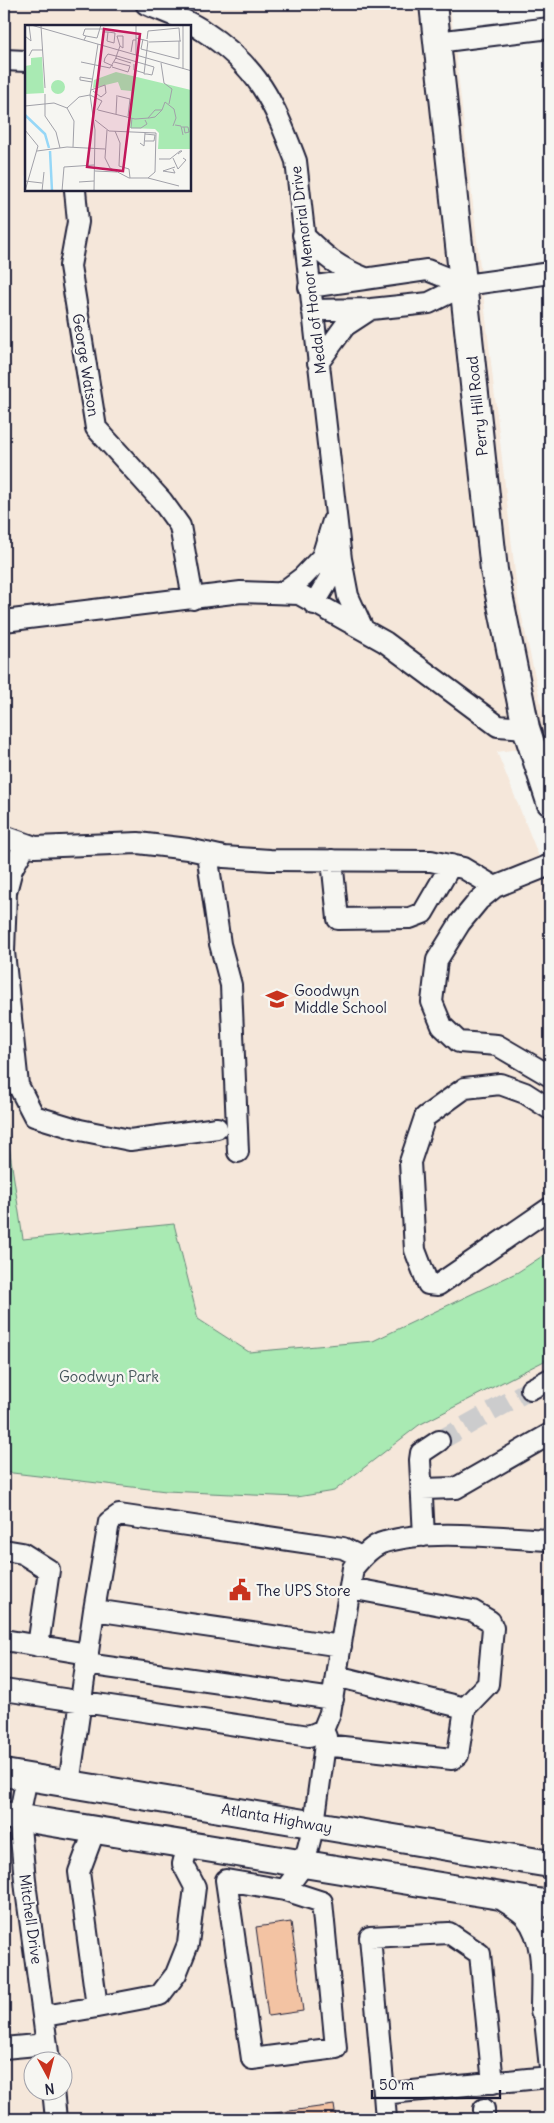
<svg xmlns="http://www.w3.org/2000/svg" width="554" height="2123" font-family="Delius,sans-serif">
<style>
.built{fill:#f5e7da;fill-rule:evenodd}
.green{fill:#a9eab3;stroke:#668677}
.building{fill:#f3c3a3;stroke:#22223b}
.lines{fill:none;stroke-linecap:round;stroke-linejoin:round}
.minor-tunnel{stroke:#cccccd;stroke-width:20;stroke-dasharray:20 10;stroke-linecap:butt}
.minor-casing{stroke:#22223b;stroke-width:24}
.major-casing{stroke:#22223b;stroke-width:30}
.minor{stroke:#f6f6f2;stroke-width:20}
.major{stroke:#f6f6f2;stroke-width:26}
.labels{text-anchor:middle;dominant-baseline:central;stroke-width:4.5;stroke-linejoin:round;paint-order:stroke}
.street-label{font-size:15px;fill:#22223b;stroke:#f6f6f2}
.poi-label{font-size:15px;fill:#22223b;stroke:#f6f6f2;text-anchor:start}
.park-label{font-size:15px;fill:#445459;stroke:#f6f6f2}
.inset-river{fill:none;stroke:#96d7f7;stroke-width:2.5}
.inset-road{fill:none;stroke:#a1a1a9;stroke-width:1}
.view{fill:#c2185b;fill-opacity:0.15;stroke:#c2185b;stroke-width:2.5}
.inset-edge{fill:none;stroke:#22223b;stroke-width:2.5}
</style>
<rect width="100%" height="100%" fill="#f6f6f2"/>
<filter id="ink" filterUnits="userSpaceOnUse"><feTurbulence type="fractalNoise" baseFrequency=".02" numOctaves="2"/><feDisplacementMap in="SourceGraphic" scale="10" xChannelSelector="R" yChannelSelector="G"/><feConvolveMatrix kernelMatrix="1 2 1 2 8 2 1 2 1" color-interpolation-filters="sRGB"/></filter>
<g filter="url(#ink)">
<path class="built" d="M4 4H450L518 599 550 745 497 752 550 884V1251L518 1272 373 1341 249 1352 198 1319 174 1224 23 1239 4 1113ZM26 26H190V190H26Z
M550 1358V2119H4V1472L166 1491 297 1497 334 1491 419 1425ZM32 2060H62V2090H32Z"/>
<path class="green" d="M4 1113 23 1239 174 1224 198 1319 249 1352 373 1341 518 1272 550 1251V1358L419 1425 334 1491 297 1497 166 1491 4 1472Z"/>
<path class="building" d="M291 1922 303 2011 268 2016 256 1927Z
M334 2105 336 2119H238V2118Z"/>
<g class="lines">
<path class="minor-tunnel" d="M439 1441 531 1389"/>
<g class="minor-casing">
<path id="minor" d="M146 4C164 12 186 19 202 30 259 67 273 101 296 161L341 559 314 604
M437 42 550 28
M4 60 26 61
M75 190 78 222 70 266 96 428 162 501 180 526 193 599
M303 235C325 256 335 266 365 278
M309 287 427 270 465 285
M312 310 371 309 429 303 465 285 550 273
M318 363 345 326 371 309
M341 559 348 596 363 629
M283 592 303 577 322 557 333 521
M4 621 241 592 299 594 385 642 498 726 526 728
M4 836 35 847 138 843 188 849 224 857 270 860 431 861 463 868 495 887
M26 844 12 869 6 892 4 952 18 1085 34 1116 80 1130 130 1140 217 1128
M207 853 220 944 231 985 238 1152
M332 860 338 919 410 918 423 913 451 865
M550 865 495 887 479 900 460 923 437 960 432 1002 442 1026 459 1042 497 1045 550 1076
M550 1109 525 1093 500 1084 465 1088 425 1117 410 1162 415 1250 428 1284 438 1285 550 1208
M531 1389 550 1379
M422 1489 456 1488 550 1434
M424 1536 420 1460 421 1453 439 1441
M4 1550 22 1553 49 1570 38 1646
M4 1640 88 1654
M341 1646 94 1610 109 1522 119 1515 343 1548 361 1557
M86 1664 333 1699
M336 1676 465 1708
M4 1690 309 1736 323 1730 330 1713 353 1568C361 1558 372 1545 385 1542 433 1528 500 1538 550 1540
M325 1745 452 1759 458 1755 465 1708 488 1684 493 1628 490 1621 473 1611 350 1588
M27 1777 19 1817 26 1890 49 2060
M69 1784 94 1610
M285 1890 226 1880 252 2059 336 2048 322 1902 285 1890 304 1864 314 1824 326 1737 323 1730
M548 1997 544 2010 550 2068
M97 2007 160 1995 176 1974 188 1944 195 1887 183 1864 188 1845
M44 2016 97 2007 79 1872 95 1829
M4 2048 47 2044
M493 2083 480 1954 449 1933 370 1937 384 2094C439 2088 495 2082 550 2077
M53 2090 56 2119
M384 2094 386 2119
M484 2109V2119"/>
</g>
<g class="major-casing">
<path id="major" d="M433 4 494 570 526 728 550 802
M4 1773 550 1864
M4 1815 550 1904
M503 1897C511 1902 522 1908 528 1915 549 1941 544 1979 544 2010"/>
</g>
<use href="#minor" class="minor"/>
<use href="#major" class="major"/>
</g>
</g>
<defs>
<g id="school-bare" transform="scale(1.725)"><path d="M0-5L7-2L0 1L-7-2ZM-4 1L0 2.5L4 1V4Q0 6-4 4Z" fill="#c8321e" stroke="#f6f6f2" stroke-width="2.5" paint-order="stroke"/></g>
<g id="civic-bare" transform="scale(1.725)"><path d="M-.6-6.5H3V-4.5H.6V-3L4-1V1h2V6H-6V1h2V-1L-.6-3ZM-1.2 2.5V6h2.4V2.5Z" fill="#c8321e" stroke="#f6f6f2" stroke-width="2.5" paint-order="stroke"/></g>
</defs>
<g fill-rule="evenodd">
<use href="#school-bare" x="277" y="999"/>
<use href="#civic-bare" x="240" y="1590"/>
</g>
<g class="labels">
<g class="street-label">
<text transform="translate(308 270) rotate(-97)">Medal of Honor Memorial Drive</text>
<text transform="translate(86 365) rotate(81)">George Watson</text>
<text transform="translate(477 406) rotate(-96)">Perry Hill Road</text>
<text transform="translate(277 1818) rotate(10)">Atlanta Highway</text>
<text transform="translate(31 1919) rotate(82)">Mitchell Drive</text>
</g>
<g class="poi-label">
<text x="294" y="990">Goodwyn<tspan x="294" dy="17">Middle School</tspan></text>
<text x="256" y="1590">The UPS Store</text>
</g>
<g class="park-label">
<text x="109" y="1376">Goodwyn Park</text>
</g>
</g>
<g transform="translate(25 25)">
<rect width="166" height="166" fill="#f6f6f2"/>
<path d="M17 32 19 68 0 69V41L6 40V33ZM91 47 166 65V124H133L134 108 130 104 105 103 106 66 96 65 93 57 68 63 69 55ZM26 62a7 7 0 1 1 14 0a7 7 0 1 1-14 0Z" fill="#a9eab3"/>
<path class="inset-river" d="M0 90 20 109 24 123M25 126 27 166"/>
<path class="inset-road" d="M6 0 167 46M158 0V44M16 1 20 63M79 7H83L90 8 89 18 82 16 83 7M0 11 6 16 4 0M61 11 58 10 60 4H79M111 13 123 16 119 49H122M118 14 116 24 154 34V16M122 14 123 6 154 3 155 16M59 15 61 11 72 13 76 0M124 17 156 16M106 27 108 15H111M111 30V0M4 31 7 25H18M91 32 95 21 92 11H98V23L95 21M90 33 106 38M56 37 85 43 92 31 129 42 127 50 122 49M136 38 139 58 147 64 144 79M109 39V45L119 48M88 41 79 37 80 33 83 29 91 31M87 42 103 47 105 41 89 37M67 57 55 55V52L67 54M66 65 80 60 81 68 76 72 68 66M20 69V91L31 107 35 123M93 71 105 74 103 91M0 81 29 78 42 83 49 96 48 122M42 83 54 72 65 70 77 76 72 85M73 85 110 94 124 93 130 92 137 85H130L123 93M137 85 140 77 149 84 151 93 148 101M91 89 92 70M107 93 106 103H116L122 99 120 95M70 95 84 106 131 108 130 147 123 153M150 100 156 101 158 110M157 102H163L164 107 160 108 159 102M0 105 13 121 0 166M82 105 80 133 85 143 104 153H123L154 161M90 106 95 118 94 141 104 144 105 153M120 109 130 110 129 116H120M115 118 119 121 120 108M12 126 42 122 80 124M148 133 153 144 161 135 158 133M134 134H145L155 126H157L153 129M148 144 150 148 138 146 150 142M70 146 92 147M0 156 17 158M54 157 69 156M17 166 19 147M37 166 39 142 69 140M69 166 70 105 65 70 73 19"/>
<path class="view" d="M79 4 115 9 98 146 62 142Z"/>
<rect width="166" height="166" class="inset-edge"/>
</g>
<rect width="554" height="2123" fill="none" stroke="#f6f6f2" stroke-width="20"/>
<rect x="10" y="10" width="534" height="2103" fill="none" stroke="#22223b" stroke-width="2" filter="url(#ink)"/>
<g transform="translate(48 2076) rotate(173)"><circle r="24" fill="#f6f6f2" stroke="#a1a1a9"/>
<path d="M0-4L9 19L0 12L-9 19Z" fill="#c8321e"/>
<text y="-8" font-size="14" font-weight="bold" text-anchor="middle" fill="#22223b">N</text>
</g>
<path d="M372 2090v8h128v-8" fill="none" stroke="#22223b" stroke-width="2.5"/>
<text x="379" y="2090" font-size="15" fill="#22223b" stroke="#f6f6f2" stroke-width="4" paint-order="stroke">50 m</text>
</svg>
